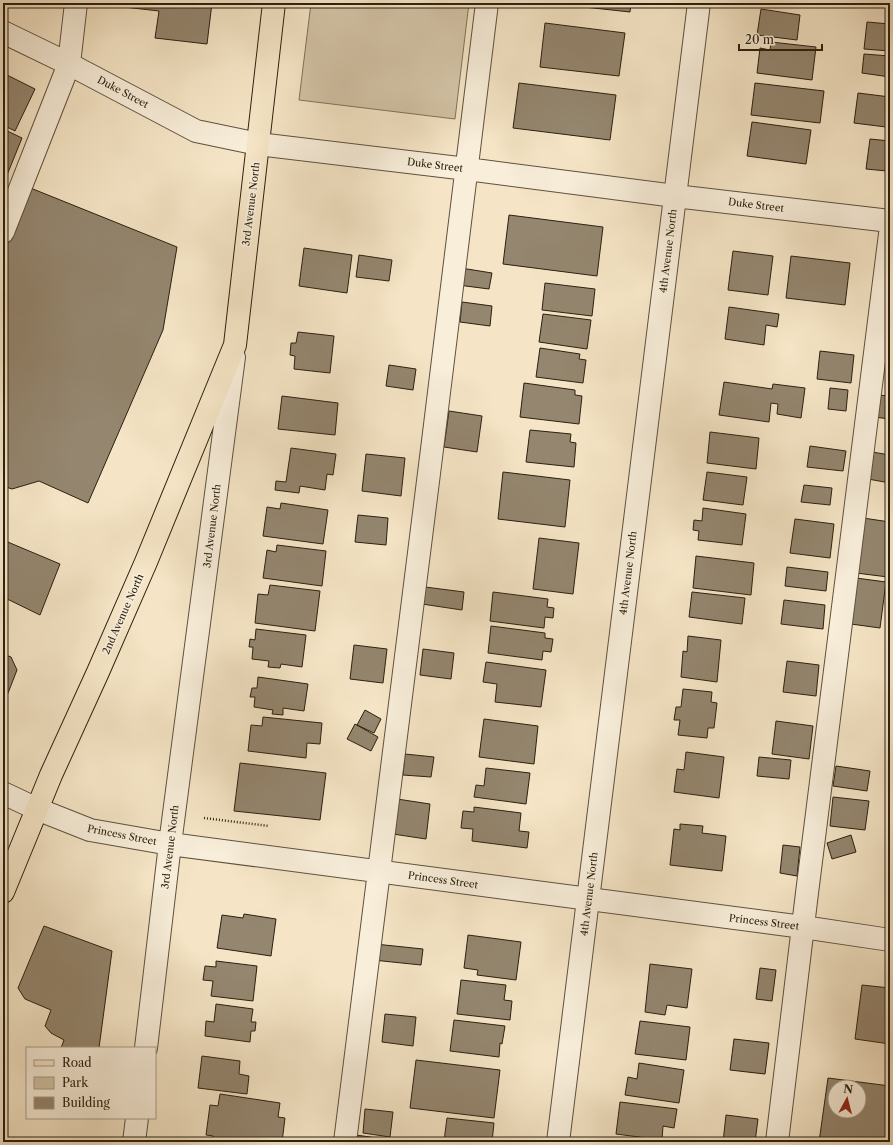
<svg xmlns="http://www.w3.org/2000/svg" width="893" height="1145" font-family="'Libre Caslon Text',serif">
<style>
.green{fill:#d3c4a7;stroke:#7f725c}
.building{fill:#94866f;stroke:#2b2010;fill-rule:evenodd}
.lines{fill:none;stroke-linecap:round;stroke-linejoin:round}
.minor-casing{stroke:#5e513e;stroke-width:24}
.major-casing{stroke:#2b2010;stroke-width:24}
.path{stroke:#2b2010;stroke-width:2.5;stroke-dasharray:1 2;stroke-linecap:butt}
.minor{stroke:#f8eeda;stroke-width:22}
.major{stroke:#f5e5c6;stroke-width:22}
.labels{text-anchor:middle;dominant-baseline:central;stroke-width:3.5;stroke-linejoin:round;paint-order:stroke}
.street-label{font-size:10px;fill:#2b2010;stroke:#f8eeda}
</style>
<rect width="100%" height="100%" fill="#f5e5c6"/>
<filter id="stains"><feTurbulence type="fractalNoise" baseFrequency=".005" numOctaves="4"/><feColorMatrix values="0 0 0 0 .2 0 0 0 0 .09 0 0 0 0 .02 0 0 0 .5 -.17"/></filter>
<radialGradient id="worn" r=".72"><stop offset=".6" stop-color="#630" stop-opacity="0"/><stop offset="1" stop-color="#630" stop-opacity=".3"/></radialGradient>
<path class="green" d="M311 3H469L455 119 299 100Z"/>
<path class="building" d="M89 3H212L207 44 155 38 159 11Z
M576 3H631L630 12 575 6Z
M761 9 800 15 797 40 757 35Z
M867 22 890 24V51L864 49Z
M545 23 625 33 619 76 540 67Z
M771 42 816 47 812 80 757 73 760 48 770 50Z
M864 54 890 56V77L862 73Z
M3 73 35 89 15 131 3 125Z
M519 83 616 95 610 140 513 128Z
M755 83 824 91 820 123 751 115Z
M858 93 890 97 886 127 854 123Z
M752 122 811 130 806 164 747 156Z
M3 129 22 138 3 185Z
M870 139 890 141 887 171 866 169Z
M28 187 177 247 163 330 88 503 39 481 12 489 3 486V249Z
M509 215 603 227 597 276 503 264Z
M304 248 352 255 347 293 299 286Z
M733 251 773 256 768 295 728 290Z
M359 255 392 260 389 281 356 277Z
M791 256 850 263 845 305 786 298Z
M461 268 492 273 489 289 458 285Z
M545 283 595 289 592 316 542 310Z
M462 302 492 306 490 326 460 322Z
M729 307 779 314 777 327 766 325 764 345 725 339Z
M543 314 591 320 587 349 539 342Z
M886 329 890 330V365L881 364Z
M298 332 334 336 330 373 294 369 295 356 290 355 291 343H296Z
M540 348 580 354 579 359 586 360 583 383 536 377Z
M820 351 854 355 851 383 817 379Z
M389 365 416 369 413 390 386 386Z
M724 382 772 389 773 384 805 388 801 418 777 414 778 404 771 403 769 422 719 415Z
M524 383 575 390V395L582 396 579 424 520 417Z
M830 388 848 390 846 411 828 409Z
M877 395 890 396V419L874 417Z
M282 396 338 403 335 435 278 429Z
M449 411 482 416 477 452 444 447Z
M530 430 571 434 570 442 576 443 574 467 526 462Z
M710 432 759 438 756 469 707 463Z
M810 446 846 451 843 471 807 467Z
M291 448 336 454 333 475 327 474 325 490 300 486 299 493 275 490 276 481 286 482Z
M872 452 890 455V483L868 479Z
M366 454 405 458 401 496 362 491Z
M503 472 570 480 565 527 498 519Z
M707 472 747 477 743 505 703 500Z
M804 485 832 488 830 505 801 502Z
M281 503 328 510 323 544 263 536 267 507 280 509Z
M703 508 746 514 742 545 698 540 699 531 693 530 694 520 702 521Z
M358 515 388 518 386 545 355 542Z
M863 518 890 522 888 545H890V564L888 577 856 573Z
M795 519 834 524 830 558 790 553Z
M539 538 579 543 573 594 533 589Z
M3 540 60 564 40 615 3 597Z
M277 545 326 551 322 586 263 578 267 550 276 552Z
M696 556 754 563 751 595 693 588Z
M787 567 828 572 826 591 785 586Z
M856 578 886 582 880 628 851 624Z
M270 585 320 591 315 631 255 623 258 594 268 595Z
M425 587 464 592 462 610 422 604Z
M493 592 548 599 547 607 554 608 553 618 545 617 544 628 490 621Z
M692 592 745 598 742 624 689 617Z
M784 600 825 605 823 629 781 624Z
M491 626 545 633V638L553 639 551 652 543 651 542 660 488 653Z
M256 629 306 635 302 667 281 664 280 668 268 667 269 661 252 659 253 647H249L250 639 255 640Z
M688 636 721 640 717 682 681 677 683 651 687 652Z
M354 645 387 649 383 683 350 679Z
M423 649 454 653 451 679 420 675Z
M3 654 11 657 17 670 3 706Z
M787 661 819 665 816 696 783 692Z
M486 662 546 670 541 707 495 702 497 684 483 682Z
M258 677 308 684 304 711 283 708V715L272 714 273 710 254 707 255 697H250L252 688H257Z
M683 689 712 692 711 702 717 703 714 728H708L707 738 678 735 680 720H674L676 707H681Z
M365 710 381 719 374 733 357 725Z
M263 717 322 723 320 744 307 743 306 758 248 751 251 725 262 726Z
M484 719 538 726 534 764 479 757Z
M776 721 813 726 809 759 772 754Z
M355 724 378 737 371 751 347 739Z
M686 752 724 757 719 798 674 792 677 769 684 770Z
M405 754 434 757 431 777 403 775Z
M759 757 791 760 789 779 757 776Z
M240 763 326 773 320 820 234 811Z
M836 766 870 771 867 791 833 786Z
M486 768 530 773 526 804 474 797 476 785 484 786Z
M833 797 869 801 865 830 830 826Z
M397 799 430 804 426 839 393 834Z
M474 807 521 813 519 831 529 832 527 848 472 841 473 829 461 828 463 811 474 812Z
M680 824 703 826 702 833 726 836 722 871 670 865 674 829 680 830Z
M851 835 856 852 832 859 827 843Z
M783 845 800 847 797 876 780 873Z
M244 914 276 919 271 956 217 948 222 915 243 918Z
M44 926 112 951 99 1048H61L64 1040 51 1033 45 1026 51 1010 25 999 18 988Z
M468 935 521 942 516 980 477 975 478 970 464 968Z
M375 944 423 949 421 965 373 960Z
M216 961 257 966 253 1001 211 996 213 981 203 980 205 966 216 967Z
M650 964 692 969 687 1008 667 1005 665 1015 645 1012Z
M760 968 776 970 772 1001 756 999Z
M461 980 506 985 504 1000 512 1001 510 1020 457 1014Z
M862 985 890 988V1044L855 1039Z
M216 1004 253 1009 251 1022H256L255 1031H251L250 1042 205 1036 206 1021 214 1022Z
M385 1014 416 1017 413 1046 382 1042Z
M454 1020 505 1026 502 1044 500 1043 499 1057 450 1051Z
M640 1021 690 1027 686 1060 635 1054Z
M734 1039 769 1043 765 1074 730 1070Z
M202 1056 240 1061 239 1074 249 1076 247 1094 198 1088Z
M416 1060 500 1070 494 1118 410 1108Z
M639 1063 684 1070 679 1103 625 1095 628 1077 637 1079Z
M828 1078 890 1086V1142H819ZM835 1087H859V1111H835Z
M220 1094 280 1103 278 1117 285 1118 282 1142H213V1136L206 1135 210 1105 218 1106Z
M620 1102 677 1109 674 1128 663 1126 662 1140 616 1134Z
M365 1109 393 1112 390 1137 363 1133Z
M726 1115 758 1119 755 1142H723Z
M447 1118 494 1123 492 1142 444 1141Z
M356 1135 391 1140 390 1142H355Z"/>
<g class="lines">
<g class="minor-casing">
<path id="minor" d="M3 32 69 64 196 131 258 144 467 169 675 196 890 221
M3 232 69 64 76 3
M3 793 37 809 90 830 170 844 803 927 890 940
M146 1048 170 844 234 357
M134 1142 137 1118
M345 1142C391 762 442 383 487 3
M558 1142 699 3
M777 1142 807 893 890 234"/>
</g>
<g class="major-casing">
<path id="major" d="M3 892 51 775 98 672 146 562 235 345 274 3"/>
</g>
<path class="path" d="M204 818 269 826"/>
<use href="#minor" class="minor"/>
<use href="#major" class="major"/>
</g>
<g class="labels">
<g class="street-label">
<text transform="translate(123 92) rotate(28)">Duke Street</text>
<text transform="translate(435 165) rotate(7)">Duke Street</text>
<text transform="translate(251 204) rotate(-83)">3rd Avenue North</text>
<text transform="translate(756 205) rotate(7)">Duke Street</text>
<text transform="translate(668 251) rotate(-83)">4th Avenue North</text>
<text transform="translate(212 526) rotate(-83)">3rd Avenue North</text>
<text transform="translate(628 573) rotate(-83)">4th Avenue North</text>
<text transform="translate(123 614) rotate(-66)">2nd Avenue North</text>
<text transform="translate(122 835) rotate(11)">Princess Street</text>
<text transform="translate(170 847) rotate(-83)">3rd Avenue North</text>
<text transform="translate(443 880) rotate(8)">Princess Street</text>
<text transform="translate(589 894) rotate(-83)">4th Avenue North</text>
<text transform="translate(764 922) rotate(7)">Princess Street</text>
</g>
</g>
<rect width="893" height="1145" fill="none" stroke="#f5e5c6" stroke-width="16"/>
<rect x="4" y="4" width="885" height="1137" fill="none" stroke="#2b2010" stroke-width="2"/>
<rect x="8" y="8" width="877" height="1129" fill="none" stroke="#2b2010"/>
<rect x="26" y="1047" width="130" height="72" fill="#f8eeda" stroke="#a69c89"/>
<rect x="34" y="1060" width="20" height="6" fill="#f5e5c6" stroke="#a69c89"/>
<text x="62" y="1067" font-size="12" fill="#2b2010">Road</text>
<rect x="34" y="1077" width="20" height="12" fill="#d3c4a7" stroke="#a69c89"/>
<text x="62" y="1087" font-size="12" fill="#2b2010">Park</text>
<rect x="34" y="1097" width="20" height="12" fill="#94866f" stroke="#a69c89"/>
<text x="62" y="1107" font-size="12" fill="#2b2010">Building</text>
<g transform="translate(847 1099) rotate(7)"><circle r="19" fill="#f8eeda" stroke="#a69c89"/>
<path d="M0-3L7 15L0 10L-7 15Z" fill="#8f2418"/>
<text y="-6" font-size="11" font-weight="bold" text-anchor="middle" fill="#2b2010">N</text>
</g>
<path d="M739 44v6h83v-6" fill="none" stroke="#2b2010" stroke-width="2"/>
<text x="745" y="44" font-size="12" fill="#2b2010" stroke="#f8eeda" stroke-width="3" paint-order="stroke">20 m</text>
<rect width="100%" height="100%" filter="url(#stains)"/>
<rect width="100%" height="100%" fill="url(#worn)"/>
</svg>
